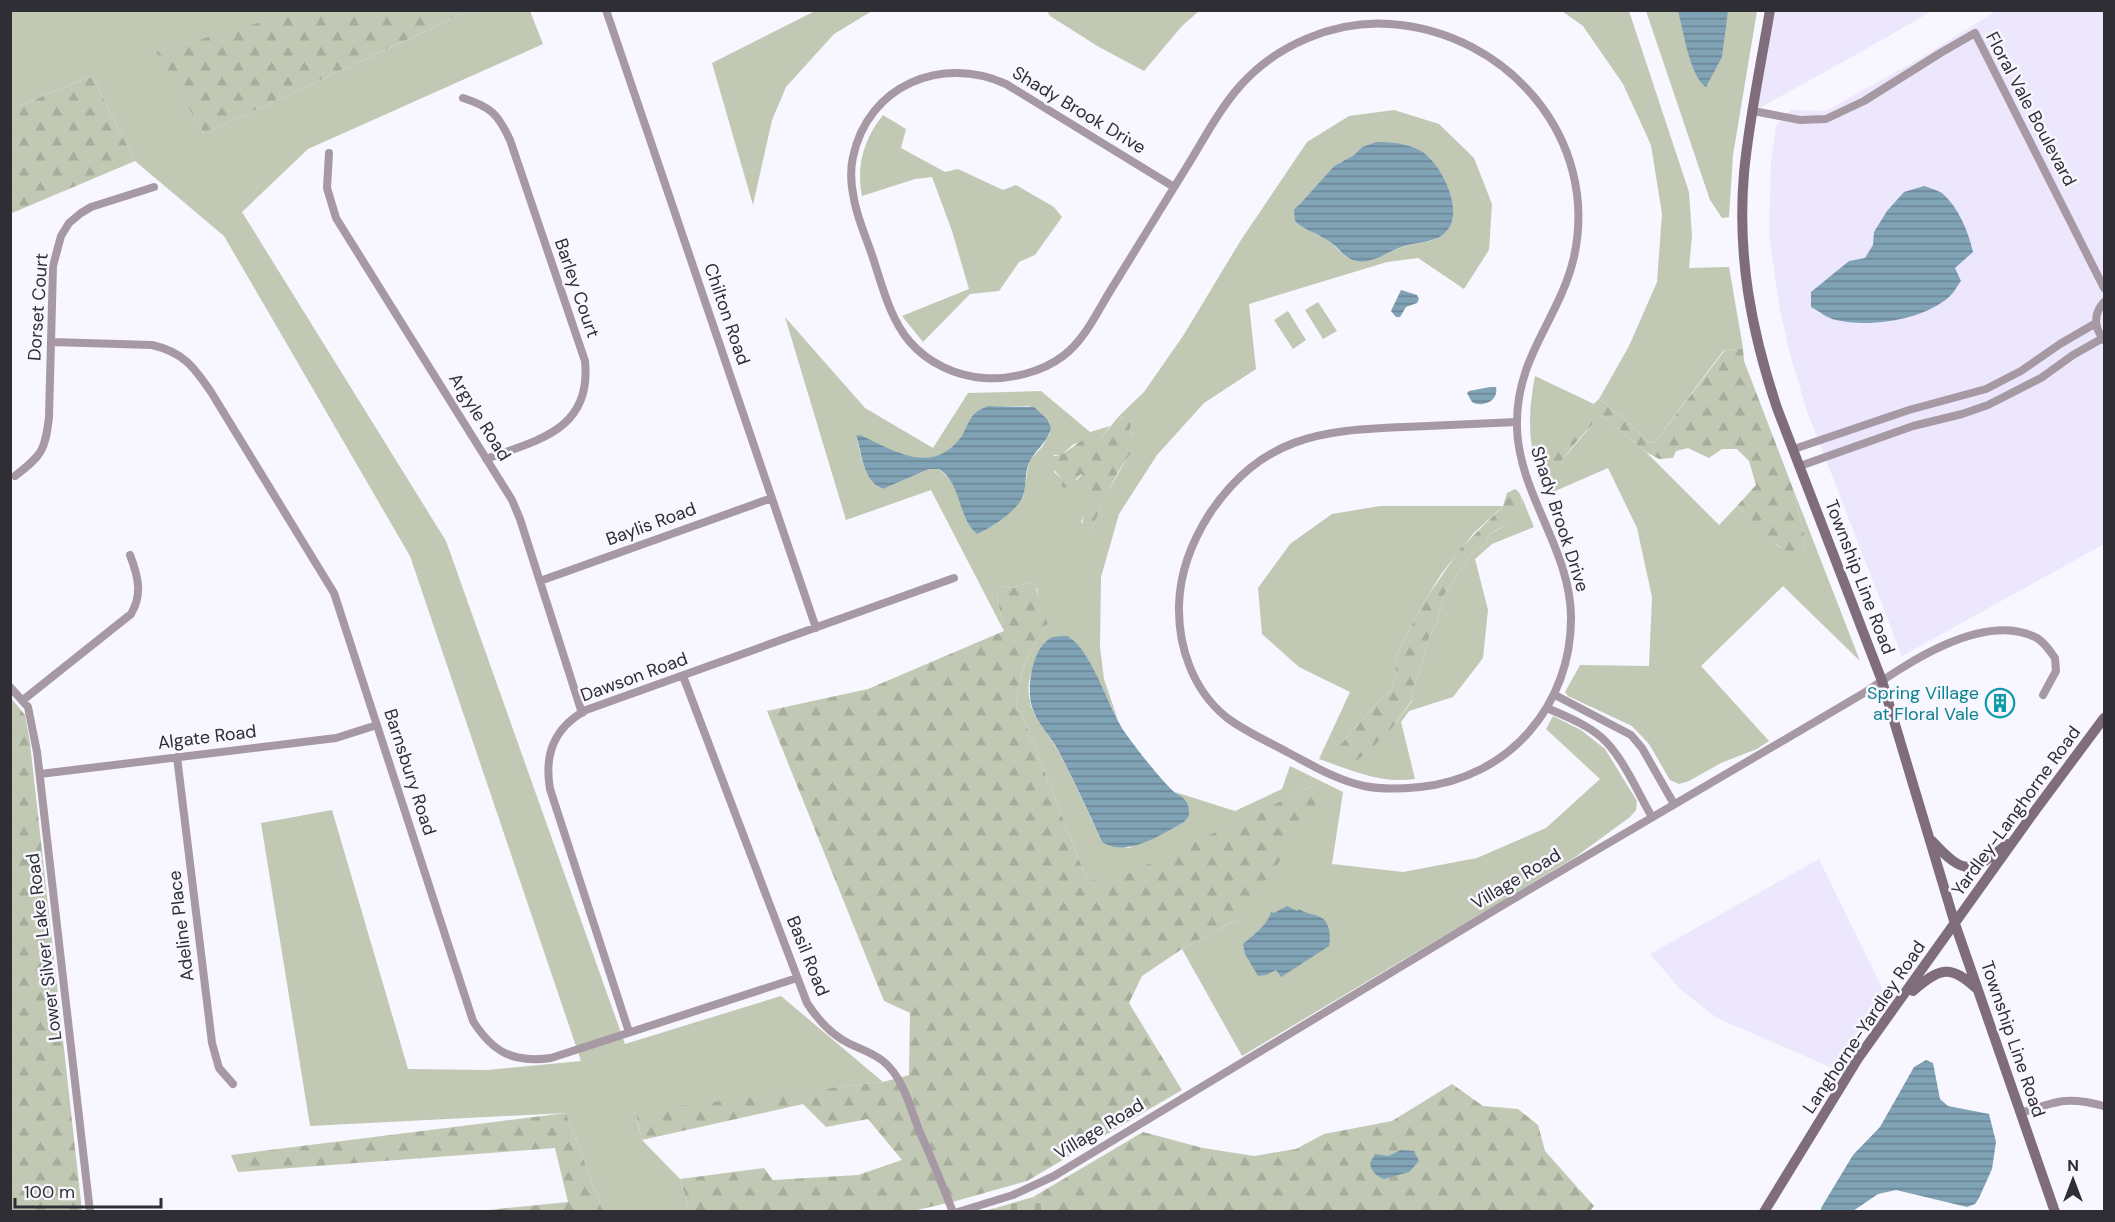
<svg xmlns="http://www.w3.org/2000/svg" width="2115" height="1222" font-family="'DM Sans',sans-serif">
<style>
.built{fill:#ece7fc}
.green{fill:#c1c9b4;fill-rule:evenodd}
.forest{fill:url(#forest-firs)}
.cemetery{fill:url(#cemetery-stones)}
.water{fill:url(#water-rules)}
.lines{fill:none;stroke-linecap:round;stroke-linejoin:round}
.street{stroke:#a699a3;stroke-width:8}
.secondary{stroke:#7f6d7b;stroke-width:10}
.labels{text-anchor:middle;dominant-baseline:central;stroke-width:5;stroke-linejoin:round;paint-order:stroke}
.street-label{font-size:18px;fill:#302e35;stroke:#f8f6fe}
.culture-label{font-size:18px;fill:#0d838f;stroke:#f8f6fe;text-anchor:end}
</style>
<defs>
<pattern id="forest-firs" width="22" height="20" patternUnits="userSpaceOnUse" patternTransform="scale(1.5)"><rect width="22" height="20" fill="#c1c9b4"/><path d="M5 1l3.5 6h-7zM16 11l3.5 6h-7z" fill="#a6ad9b"/></pattern>
<pattern id="cemetery-stones" width="16" height="16" patternUnits="userSpaceOnUse" patternTransform="scale(1.5)"><rect width="16" height="16" fill="#c1c9b4"/><path d="M2 7V4a2 2 0 0 1 4 0v3zM10 15v-3a2 2 0 0 1 4 0v3z" fill="#a6ad9b"/></pattern>
<pattern id="water-rules" width="6" height="5" patternUnits="userSpaceOnUse" patternTransform="scale(1.5)"><rect width="6" height="5" fill="#81a3b6"/><path d="M0 2.5h6" fill="none" stroke="#6a8595"/></pattern>
</defs>
<rect width="100%" height="100%" fill="#f8f6fe"/>
<path class="built" d="M1770 11H1932L1866 49 1754 111Z
M1996 11H2104V544L1902 656 1807 411 1790 354 1780 310 1769 234 1771 162 1776 126 1791 110 1826 111 1924 56Z
M1819 859 1888 1000 1839 1071 1717 1018 1681 990 1650 954Z"/>
<path class="green" d="M11 11H303L157 52 204 134 469 11H530L543 44 308 149 242 212 446 541 625 1044 781 996 883 1082 635 1112 642 1140 680 1179 690 1211H603L566 1113 310 1126 261 823 332 810 408 1069 488 1070 581 1061 410 556 224 236 135 161 92 76 11 109Z
M815 11H872L834 34 786 87 772 120 753 205 712 63Z
M1047 11H1199L1182 26 1144 71 1099 47 1050 16Z
M1562 11H1629L1689 192 1692 236 1689 268 1729 267 1743 348 1723 351 1655 442 1650 443 1629 423 1599 399 1629 346 1657 282 1662 214 1651 145 1623 84 1583 26Z
M1646 11H1757L1733 155 1729 217 1722 218 1710 200Z
M1394 110 1439 124 1474 158 1492 204 1489 250 1464 289 1418 258 1387 262 1249 304 1256 369 1204 403 1157 455 1119 514 1101 577 1100 647 1104 679 1118 720 1086 656 1071 638 1045 643C1037 660 1026 676 1029 696 1031 717 1047 731 1057 749 1074 778 1087 811 1102 842L1129 848 1184 822 1189 816 1180 796 1175 792 1235 811 1282 789 1290 766 1343 792 1332 864 1403 872 1477 858 1546 828 1600 779 1546 729 1553 716 1581 730 1605 749 1637 801 1636 810 1630 817 1574 858 1242 1056 1182 949 1236 920 1315 785 1106 885 1086 877 1021 712 1016 707C1020 671 1027 653 1048 624L1040 606 1037 589 1030 582 1012 588 1000 586 997 597 1004 631 931 490 846 520 785 317 865 408 933 448 968 393 1041 391 1090 432 1110 426 1101 438 1074 444 1061 455H1054V472L1061 478 1077 480 1082 474C1095 487 1088 507 1081 522L1090 533 1106 495 1131 451 1134 435 1129 432 1132 423 1119 416 1144 392 1183 336 1241 240 1307 142 1349 116ZM1376 142C1388 142 1402 143 1413 147 1436 156 1464 204 1449 228 1441 242 1423 242 1408 245 1392 249 1374 264 1356 261 1344 259 1336 246 1327 239 1322 236 1315 235 1311 231 1305 224 1299 216 1294 209L1300 204 1334 166 1354 155 1362 147ZM988 406H1029L1050 433 1042 447 1029 461 1023 498 951 480 939 469H929L883 489C863 482 862 454 856 437 893 450 932 477 961 437 967 430 969 418 975 413 978 410 984 408 988 406Z
M883 115 906 129 901 148 945 172 958 169 1003 190 1016 185 1054 207 1062 217 1035 255 1019 262 999 291 970 294 923 342 902 316 969 289 952 231 932 177 915 179 862 196C856 165 864 139 883 115Z
M1318 302 1337 331 1323 339 1305 310Z
M1288 311 1306 340 1293 349 1274 320Z
M1535 376 1594 404 1545 452 1537 467C1527 436 1529 408 1535 376Z
M1603 416 1646 452 1719 525 1737 506 1779 547 1804 552 1805 537 1792 486 1860 661 1783 586 1701 666 1769 741 1757 749 1721 763 1689 781 1679 784 1670 780 1649 744 1632 726 1568 696 1565 692 1580 665 1649 666 1652 597 1637 528 1608 468 1546 495 1541 476 1563 459 1596 420Z
M1520 493 1534 527 1492 544 1475 559 1488 610 1483 658 1453 697 1409 711 1401 722 1415 779C1380 784 1351 770 1319 759L1350 692 1299 667 1262 634 1258 588 1290 544 1332 514 1380 506H1503L1473 534 1442 573 1425 600 1396 655 1395 678 1392 689 1381 698 1342 743 1376 742 1393 727 1412 701 1411 693 1422 665 1429 637 1437 623 1444 595 1469 557 1486 543 1488 535C1504 527 1529 513 1520 493Z"/>
<path class="forest" d="M303 10H469V11L204 134 156 52Z
M92 76 135 161 12 213 11 221V109Z
M1743 348 1744 361 1792 486 1805 537 1804 552C1801 554 1799 556 1795 555 1780 553 1749 517 1737 506L1756 485 1749 461 1737 449H1722L1709 458 1688 448 1676 451 1673 458 1659 459 1646 452 1603 416C1593 421 1571 448 1564 458 1558 465 1548 470 1541 476L1537 472C1537 451 1584 414 1599 399L1629 423 1650 443 1655 442 1724 351Z
M1119 416 1124 419 1129 418 1132 423 1129 432 1141 440C1117 467 1104 500 1090 533L1083 530C1079 512 1100 491 1081 474L1071 485 1064 488 1060 484 1061 478 1049 464V458C1053 456 1058 456 1062 454 1076 447 1083 434 1101 438Z
M1515 489C1527 497 1519 510 1520 522L1507 524 1488 535 1486 543 1469 557 1444 595 1437 623 1429 637 1422 665 1411 693 1412 700 1393 727 1369 751 1353 763 1345 766H1339L1336 762 1335 753 1342 743 1381 698 1392 689 1395 678 1396 655 1425 600 1461 548 1503 506 1507 493Z
M1030 582 1034 583 1048 624C1027 653 1020 671 1016 707L1021 712 1086 877 1106 884 1315 785V814L1236 920 1182 949 1142 976 1129 1003 1182 1090 1027 1181 956 1201 913 1211H690L680 1179 764 1168 773 1180 858 1175 902 1160 868 1119 826 1127 803 1104 642 1140 635 1111 883 1082 909 1075 910 1013 884 1001 767 711 868 689 1004 631 997 597 998 588 1000 586 1012 588Z
M11 698 25 715 30 743 82 1211H11Z
M1452 1084 1483 1106 1518 1109 1538 1125 1545 1151 1594 1206 1589 1212H1050L1033 1197 1143 1132 1203 1148 1254 1156 1296 1149 1324 1134 1392 1121Z
M566 1113 603 1211H478L568 1202 555 1148 238 1172 231 1155Z"/>
<path class="cemetery" d="M1033 1197 1050 1211H985Z"/>
<path class="water" d="M1678 11H1728L1722 57 1706 87C1690 77 1683 29 1678 11Z
M1376 142C1391 142 1408 143 1421 151 1440 162 1463 207 1449 228 1446 233 1441 237 1435 239 1425 243 1414 243 1404 246 1389 251 1371 265 1356 261 1346 259 1341 251 1334 245 1322 234 1306 232 1295 221L1294 209 1300 204 1334 166 1354 155 1362 147Z
M1924 186C1930 188 1937 190 1942 193 1959 208 1968 231 1973 252L1955 268 1961 281C1957 286 1954 293 1949 297 1923 320 1870 328 1836 320 1828 319 1819 311 1811 307V292L1849 261 1865 258 1873 245 1874 232 1887 211 1904 192Z
M1401 290 1417 295 1419 299 1417 303 1406 307 1400 317H1396L1391 311Z
M1490 387H1496C1499 401 1483 408 1472 402L1467 393 1469 391Z
M988 406 1034 407 1047 419 1051 428C1048 441 1038 448 1031 459 1024 469 1027 485 1023 496 1017 511 991 528 977 534 957 517 962 483 939 469H929L883 489C862 481 863 454 856 436L860 435C895 451 932 476 961 437 966 430 969 418 975 413 978 410 984 408 988 406Z
M1067 636C1091 647 1109 711 1126 734 1140 753 1156 774 1173 791 1178 795 1184 797 1187 803 1189 807 1189 812 1189 816L1184 822C1160 835 1127 858 1102 842 1088 811 1074 780 1058 750 1050 735 1037 724 1032 707 1026 689 1032 645 1053 637 1057 636 1063 636 1067 636Z
M1287 906 1297 911 1299 909C1306 914 1315 914 1322 918 1330 923 1331 938 1329 946L1281 977 1276 970 1266 975 1258 976 1245 954 1243 944C1252 936 1268 925 1271 912L1274 913Z
M1926 1060 1933 1063 1940 1099 1948 1106 1989 1114 1996 1142 1992 1169 1979 1198 1975 1204 1967 1207 1896 1190 1878 1194 1853 1211H1821V1208L1853 1155 1880 1127 1914 1067Z
M1401 1150 1414 1151 1419 1161 1409 1172 1384 1179C1376 1176 1371 1171 1370 1163L1375 1154 1388 1156Z"/>
<g class="lines">
<path class="street" d="M606 10 816 628
M463 98C491 107 498 114 510 140L585 361C592 430 538 440 486 459
M1753 111 1800 120 1826 119 1864 101 1942 52 1975 33 2104 288
M329 153 327 188 336 218 512 500 520 519 582 713
M1174 187 1006 84C942 55 868 85 853 157 850 170 851 185 854 199 857 217 865 235 871 252 881 281 889 318 910 342 928 363 956 376 984 378 1010 380 1042 372 1063 356 1085 340 1098 310 1112 288 1137 248 1161 208 1186 168 1203 141 1218 111 1240 86 1276 45 1335 20 1390 24 1507 32 1600 138 1574 257 1559 321 1515 356 1517 428 1519 494 1570 549 1571 616 1572 705 1509 778 1420 787 1401 789 1383 790 1364 786 1336 780 1312 765 1287 752 1267 741 1244 731 1226 717 1193 690 1178 647 1179 605 1180 572 1192 541 1210 513 1262 437 1319 430 1405 427 1442 425 1480 424 1517 422
M2104 302C2093 314 2094 328 2104 340
M51 342 152 345C183 352 194 367 211 392L334 593 473 1021C493 1053 514 1063 551 1058L797 978
M1794 449 1909 410 1986 389 2021 371 2060 344 2096 323
M1800 466 1913 426 1962 414 1988 405 2041 378 2073 355 2103 338
M15 476C42 455 45 451 49 417L53 266 61 236 69 223 81 213 91 207 154 187
M540 581 772 498
M683 676 807 1003C818 1020 831 1035 850 1044 861 1049 873 1053 883 1061 903 1077 910 1107 919 1130 931 1157 942 1184 953 1212
M10 687 28 707 37 752 90 1212
M1555 695 1631 735 1642 748 1674 804
M23 700 131 614C143 594 138 576 130 555
M1547 708C1565 716 1586 724 1601 737 1622 755 1638 793 1652 817
M177 757 212 1043 219 1068 233 1084
M40 774 336 738 377 725
M629 1032 550 789C544 754 554 728 586 710L954 578
M2021 1113C2057 1101 2067 1096 2104 1106
M958 1212 1013 1195 1054 1176 1498 908 1864 693C1906 664 1984 610 2037 638 2045 643 2050 651 2055 658L2056 671 2043 695"/>
<path class="secondary" d="M1770 10C1761 64 1749 119 1744 173 1737 256 1751 330 1777 408L1882 681 1955 924 2055 1212
M1932 841C1965 877 1972 873 2007 844
M1913 991C1940 967 1951 964 1978 990
M1764 1212 1859 1057 2037 808 2104 718"/>
</g>
<defs>
<g id="building-ring" transform="scale(1.5)"><circle r="9.5" fill="#f8f6fe" stroke="#0f9aa8" stroke-width="1.5"/><path d="M-4-6H4V6H1V3H-1V6H-4ZM-2.5-4.3h1.7v1.8h-1.7ZM.8-4.3h1.7v1.8H.8ZM-2.5-1h1.7V.8h-1.7ZM.8-1h1.7V.8H.8Z" fill="#0f9aa8"/></g>
</defs>
<g fill-rule="evenodd">
<use href="#building-ring" x="2000" y="703"/>
</g>
<g class="labels">
<g class="street-label">
<text transform="translate(2031 109) rotate(62)">Floral Vale Boulevard</text>
<text transform="translate(1079 110) rotate(31)">Shady Brook Drive</text>
<text transform="translate(577 288) rotate(71)">Barley Court</text>
<text transform="translate(38 307) rotate(-86)">Dorset Court</text>
<text transform="translate(727 314) rotate(71)">Chilton Road</text>
<text transform="translate(480 417) rotate(58)">Argyle Road</text>
<text transform="translate(1560 519) rotate(72)">Shady Brook Drive</text>
<text transform="translate(651 524) rotate(-20)">Baylis Road</text>
<text transform="translate(1860 577) rotate(69)">Township Line Road</text>
<text transform="translate(634 677) rotate(-20)">Dawson Road</text>
<text transform="translate(207 737) rotate(-7)">Algate Road</text>
<text transform="translate(410 772) rotate(72)">Barnsbury Road</text>
<text transform="translate(2016 811) rotate(-54)">Yardley-Langhorne Road</text>
<text transform="translate(1516 879) rotate(-31)">Village Road</text>
<text transform="translate(181 926) rotate(-97)">Adeline Place</text>
<text transform="translate(44 947) rotate(-97)">Lower Silver Lake Road</text>
<text transform="translate(808 956) rotate(68)">Basil Road</text>
<text transform="translate(1864 1027) rotate(-56)">Langhorne-Yardley Road</text>
<text transform="translate(2013 1039) rotate(71)">Township Line Road</text>
<text transform="translate(1099 1129) rotate(-31)">Village Road</text>
</g>
<g class="culture-label">
<text x="1979" y="693">Spring Village<tspan x="1979" dy="21">at Floral Vale</tspan></text>
</g>
</g>
<rect width="2115" height="1222" fill="none" stroke="#302e35" stroke-width="24"/>
<g transform="translate(2073 1180)" stroke="#f8f6fe" stroke-width="4.5" paint-order="stroke">
<path d="M0-4.5L10 22L0 15L-10 22Z" fill="#302e35"/>
<text y="-9" font-size="16" font-weight="bold" text-anchor="middle" fill="#302e35">N</text>
</g>
<path d="M15 1198v9h146v-9" fill="none" stroke="#302e35" stroke-width="3"/>
<text x="24" y="1198" font-size="18" fill="#302e35" stroke="#f8f6fe" stroke-width="4.5" paint-order="stroke">100 m</text>
</svg>
